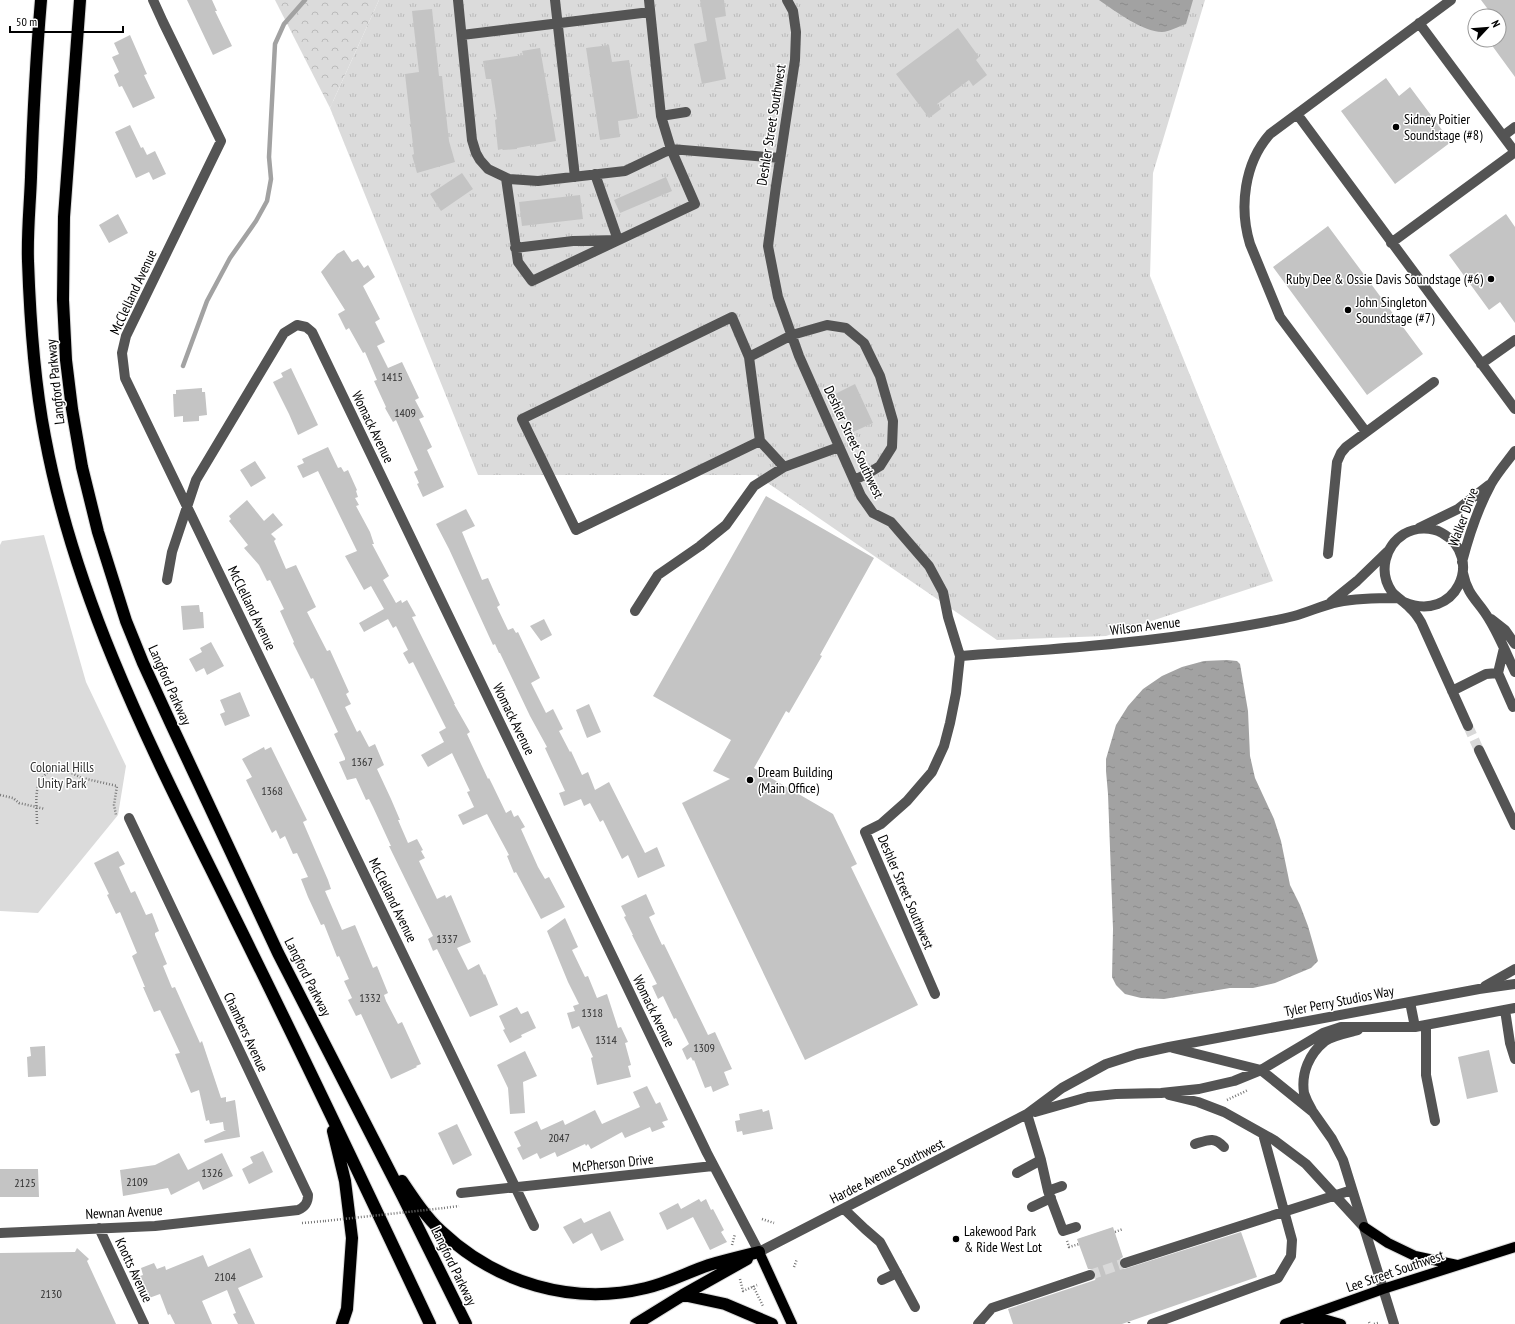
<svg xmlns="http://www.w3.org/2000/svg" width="1515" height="1324" font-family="'PT Sans Narrow',sans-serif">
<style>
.grass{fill:url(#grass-tufts)}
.forest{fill:url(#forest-crowns)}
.park{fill:#dbdbdb}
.water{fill:url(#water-ripples)}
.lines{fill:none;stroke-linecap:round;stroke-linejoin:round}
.stream{stroke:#a2a2a2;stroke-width:4.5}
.building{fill:#c4c4c4}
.minor-tunnel{stroke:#d9d9d9;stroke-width:10;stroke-dasharray:10 5;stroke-linecap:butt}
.major-casing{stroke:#dbdbdb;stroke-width:12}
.highway-casing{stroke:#dbdbdb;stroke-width:14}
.path{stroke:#767676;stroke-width:2.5;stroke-dasharray:1 2;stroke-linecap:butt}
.minor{stroke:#545454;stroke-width:10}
.major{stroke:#000;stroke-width:10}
.highway{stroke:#000;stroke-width:12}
.path-bridge{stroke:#767676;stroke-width:2.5;stroke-dasharray:1 2;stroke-linecap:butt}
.poi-dot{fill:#000;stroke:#fff;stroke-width:1.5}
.labels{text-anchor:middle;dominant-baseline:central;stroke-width:3;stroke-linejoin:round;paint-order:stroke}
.number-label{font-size:12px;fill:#313131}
.poi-label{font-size:14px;fill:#000;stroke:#fff;text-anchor:start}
.street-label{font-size:14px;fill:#000;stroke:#fff}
.park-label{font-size:14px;fill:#323232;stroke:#fff}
</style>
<defs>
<pattern id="grass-tufts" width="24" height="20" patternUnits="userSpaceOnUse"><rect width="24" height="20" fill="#dbdbdb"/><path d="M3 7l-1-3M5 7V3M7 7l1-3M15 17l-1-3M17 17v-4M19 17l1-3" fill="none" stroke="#bababa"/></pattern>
<pattern id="forest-crowns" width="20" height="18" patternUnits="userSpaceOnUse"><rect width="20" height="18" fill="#dbdbdb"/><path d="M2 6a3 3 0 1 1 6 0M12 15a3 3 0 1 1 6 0" fill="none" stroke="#bababa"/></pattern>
<pattern id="water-ripples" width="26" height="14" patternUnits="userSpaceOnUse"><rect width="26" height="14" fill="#a2a2a2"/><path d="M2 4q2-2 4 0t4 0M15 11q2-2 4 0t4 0" fill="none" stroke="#8a8a8a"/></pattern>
</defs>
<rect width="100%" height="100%" fill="#fff"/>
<path class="grass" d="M379 0H1205L1153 173 1150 276 1273 581 1106 636 997 640 756 475H478L330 108Z"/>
<path class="forest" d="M275 0H379L330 108Z"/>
<path class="park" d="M44 535 86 682 126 766 118 815 38 913 0 911V545L2 541Z"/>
<path class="water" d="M1099 0H1193L1186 24C1179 26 1169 32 1162 32 1143 32 1115 11 1099 0Z
M1227 660 1237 661 1240 664 1248 711 1250 756 1255 778 1274 819 1281 841 1290 885 1300 905 1308 926 1318 961 1311 968 1275 983 1253 988H1230L1164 999 1141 998 1125 994 1116 985 1112 977 1113 929 1108 794 1106 771V759L1116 725 1128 706 1143 689 1162 676 1182 667 1204 661Z"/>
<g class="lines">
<path class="stream" d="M183 366 207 301 230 258 256 221 267 201 271 179 269 157 275 44 284 24 305 0"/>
</g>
<path class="building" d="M187 0H212L217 11H215L232 46 213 55Z
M700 0H724L726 16 715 18 726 79 702 84 694 44 707 41Z
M1481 0H1515V77L1488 40H1499V16H1493Z
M432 9 439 76H442L444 96 449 141 455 162 417 173 412 155 414 154 405 74 419 72 412 11Z
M958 28 979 57 976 60 987 75 973 86 969 80 937 104 941 109 929 118 896 74Z
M130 35 147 74 144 75 155 98 133 108 122 86 119 87 114 75 119 72 112 57 119 54 114 43Z
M609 45 612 62 629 60 638 118 618 121 620 137 600 140 586 48Z
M540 48 556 141 517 148V149L503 150 502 149 498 150 495 120 497 119 491 79H486L483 61 523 55 522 51Z
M1386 78 1399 96 1410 87 1451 142 1395 184 1341 111Z
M130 125 141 148 143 147 147 155 155 151 166 174 153 180 149 172 136 178 115 132Z
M462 173 473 189 441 211 430 194Z
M666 177 672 191 620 213 614 200Z
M580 195 583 219 522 226 519 202Z
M118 214 128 233 109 243 99 225Z
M1506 214 1515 227V323L1500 302 1489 310 1449 255Z
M1328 226 1423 354 1367 395 1273 267Z
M344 250 352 262 358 259 364 268 368 265 375 277 363 286 380 319 375 322 385 342 377 346 388 368 402 362 419 398 415 400 424 417 419 419 432 447 427 450 444 487 423 497 417 484 419 483 414 472 418 470 396 420 393 422 385 408 386 407 374 381 377 380 365 352 363 353 349 328 346 330 338 314 345 310 321 272 337 254Z
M291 368 318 425 298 435 289 414 273 382 283 377 281 373Z
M855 384 873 423 853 432 835 394Z
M202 388V392H205L207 415 199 416V421L183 422V416L174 417 173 394H176V390Z
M328 447 338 468 341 467 344 472 348 470 357 490 356 491 358 497 355 498 359 505 356 506 370 532 374 544H372L389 576 383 580 396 603 401 600 402 603 407 600 416 616 412 617 455 704H454L470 732 467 734 488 779 489 778 493 786 506 813 511 810 514 817 518 815 525 827 521 829 538 867 545 879 549 877 565 907 541 919 516 872 514 873 507 856 509 855 487 814 463 825 458 815 474 807 467 792 470 791 452 753 428 767 421 755 444 742 439 732 446 728 413 662 409 664 403 653 408 650 396 626 393 628 388 619 364 632 359 623 384 609 371 586 364 590 345 556 357 551 318 471 303 478 297 466 304 463 302 459Z
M255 461 266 478 251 487 240 470Z
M766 496 874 558 820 655 822 656 789 713 786 711 754 768 833 814 857 864 851 867 918 1005 805 1060 682 803 730 779 713 771 731 740 653 696Z
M247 500 264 521 273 513 283 525 271 534 276 539 274 541 286 569 296 565 316 607 307 612 327 651 330 650 349 692 346 694 351 704 345 707 357 732 360 730 369 747 375 744 384 765 377 769 391 799 400 820H398L408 843 417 839 423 850 421 851 425 858 419 861 437 899 445 895 446 898 451 895 471 942 457 948 468 970 479 964 484 975 485 974 498 1005 470 1017 437 949 433 951 428 939 433 936 389 846H391L373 807 369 799 366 800 356 778 347 780 339 762 345 760V758L334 734 338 732 313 678 311 679 293 643 294 642 280 611 284 609 270 580 267 581 259 565 244 548 248 545 229 521 231 519 229 516Z
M466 509 475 526 462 532 482 580 488 578 500 605 497 607 508 630 513 628 516 633 518 632 540 678 531 683 546 713 553 709 563 729 559 731 570 752 571 751 582 775 588 772 595 790 609 782 645 853 657 847 665 866 638 878 628 855 622 859 603 820 600 822 590 803 584 806 581 799 564 806 559 793 565 791 545 748 547 747 530 716 500 653H499L495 644 493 645 449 549 436 524Z
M199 605 200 612H203L204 628 183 630 181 606Z
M544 619 552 635 541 641 530 626Z
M211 642 224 666 207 675 204 668 196 672 189 659 202 652 200 648Z
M240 692 250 716 225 726 220 714 225 712 220 700Z
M589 704 601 732 587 738 576 710Z
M264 747 265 750 271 747 307 820 303 822 328 880 331 889 325 891 342 930 355 925 373 968 377 966 388 993 384 995 386 1001 398 1024 402 1022 421 1064 416 1066 417 1067 391 1079 361 1014 356 1016 348 1000 352 998 344 981 349 979 339 956 337 957 324 924 321 925 308 897 301 879 308 877 297 853 293 854 285 836 280 839 276 830 272 833 246 780 252 777 242 759Z
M118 851 125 864 119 867 131 893 135 891 146 915 152 913 159 931 155 933V935L167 964 163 966 172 988 175 987 200 1043 202 1041 221 1098 226 1097V1102L235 1100 240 1137 205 1143 204 1140 226 1130H224L223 1122 210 1124 209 1120 206 1121 199 1090 191 1093 175 1054 180 1053 160 1010 154 1012 143 987H145L132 956 137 953 120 912 116 914 107 895 109 894 94 863Z
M646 894 655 914 649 917 662 945 664 944 708 1035 715 1032 732 1069 724 1072 729 1085 713 1092 711 1086 705 1088 694 1060 693 1061 691 1057 687 1060 682 1049 689 1044 676 1018 674 1019 663 996 658 999 652 986 657 984 632 935H633L624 917 626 916 621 906Z
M565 918 578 947 572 950 585 977 588 976 597 998 607 994 618 1028 621 1027 628 1042 625 1043 631 1065 628 1066 631 1077 597 1085 591 1058 593 1057 579 1026 572 1029 567 1013 575 1011 573 1006 579 1004 568 982 547 931Z
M517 1007 521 1014 528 1011 536 1028 521 1035 522 1037 510 1043 503 1030 505 1029 499 1016Z
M45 1046 46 1076 28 1077 27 1057 31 1056 30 1047Z
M1489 1050 1498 1092 1467 1099 1458 1057Z
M525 1051 537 1076 523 1082 525 1113 510 1114 508 1088 497 1065Z
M647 1086 656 1104 660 1102 668 1120 662 1122 665 1127 652 1132 650 1127 625 1138 622 1132 591 1149 588 1144 586 1146 585 1144 557 1157 555 1152 540 1159 537 1153 523 1160 517 1148 521 1146 514 1132 537 1121 541 1130 563 1120 565 1125 595 1110 602 1124 640 1107 633 1092Z
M762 1109 763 1112 769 1110 773 1129 743 1135 742 1131 737 1132 735 1121 740 1120 739 1114Z
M457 1124 472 1155 453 1165 438 1133Z
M263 1151 273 1172 249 1184 242 1169 253 1163 250 1157Z
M179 1153 188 1170 222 1153 233 1176 203 1190 199 1181 171 1195 168 1188 123 1196 120 1170 155 1165Z
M0 1169H38L39 1197H0Z
M699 1199 701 1202 706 1199 711 1210 713 1209 724 1230 721 1232 727 1242 710 1250 693 1217 667 1230 659 1213 678 1203 681 1209Z
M610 1211 624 1240 601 1251 592 1233 573 1244 563 1227 581 1218 584 1223Z
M1113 1227 1123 1257 1120 1259 1119 1265 1120 1268 1124 1269 1241 1232 1257 1277 1122 1324H1013L1008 1309 1095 1280 1096 1277V1273L1092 1269H1088L1077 1239Z
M77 1248 89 1259 87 1261 116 1324H0V1253L75 1252Z
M250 1248 263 1277 238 1288 255 1324H238L233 1314 236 1313 227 1290 202 1301 212 1324H175L170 1314 168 1315 160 1294 149 1298 140 1276 143 1275 141 1268 154 1263 157 1269 165 1266 166 1270 203 1255 208 1267Z"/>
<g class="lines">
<path class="minor-tunnel" d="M1468 726 1479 750
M1090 1275 1125 1263"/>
<g class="major-casing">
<path id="major" d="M1364 1227 1388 1243 1415 1256 1457 1265
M759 1252 792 1324
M1305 1319 1327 1320 1341 1324
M1285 1324 1383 1289 1515 1247"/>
</g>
<g class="highway-casing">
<path id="highway" d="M41 0C36 59 33 117 31 177 30 205 27 233 28 261 30 320 34 380 45 437 77 609 158 761 234 916 301 1051 366 1188 430 1324
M80 0 64 217 63 300 66 360 72 409 82 467 98 532 126 621 143 663 171 724 278 953 403 1197 466 1324
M333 1131 345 1181 352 1238 347 1309 342 1324
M402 1181C414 1199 426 1217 441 1231 496 1283 572 1306 646 1288 668 1283 688 1272 709 1265 726 1260 743 1256 759 1252
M683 1295 725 1304 772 1324
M636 1324 683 1295 747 1259"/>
</g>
<path class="path" d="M0 795 13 798 19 803 45 809
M37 824C37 800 30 773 61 768L82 778 117 786 114 805 116 815
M1227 1100 1248 1090
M444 1208 459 1206
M762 1219 774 1223
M302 1223 325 1221
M1115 1232 1123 1229
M1067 1241 1069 1247 1079 1244
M732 1245 735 1234
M794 1267 797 1259
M740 1279 743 1291 757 1285
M753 1286 763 1306
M1129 1322V1324
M1369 1322 1370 1324
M1374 1324 1378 1323"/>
<path class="minor" d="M153 0 163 22 221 141 126 336 122 353 125 378 534 1226
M458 0 472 140 476 153 480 160 488 169 509 179 538 181 625 171 671 149 780 158
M555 0 575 177
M787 0 793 11 796 32 795 60 776 186 768 246 778 297 799 356 861 496 873 513 891 522 929 566 943 592 948 617 960 656 956 693 950 723 944 746 932 772 907 801 881 824 865 832 935 994
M1419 23 1515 152
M462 35 650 12
M1297 114 1515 409
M661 116 686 112
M1503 136 1515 127
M506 178 518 262 532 281 695 204 671 149 661 116 649 0
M1391 243 1515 152
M515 248 573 241 618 240 595 174
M749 357 792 335 827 325 846 328 864 343 880 376 893 421 892 447 880 466 867 474 854 480
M1481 364 1515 340
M1366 432 1280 317 1250 244C1239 208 1244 163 1270 134L1451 0
M760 441 576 530 522 419 732 317 749 357 760 441 784 467
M1419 528 1458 509 1489 485
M1328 554 1337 462 1341 453 1346 447 1434 382
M1462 562C1469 535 1478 508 1491 484 1498 472 1507 462 1515 451
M1463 573C1468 597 1478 600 1489 619 1499 635 1507 655 1515 672
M167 580 172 552 196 480 284 333 297 325 306 327 312 332 707 1153 759 1252 1027 1114 1062 1088 1106 1064 1137 1054 1169 1047 1479 989 1515 984
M1331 602 1357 581 1388 551
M1404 602C1455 624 1486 558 1442 533 1431 527 1416 527 1404 534 1385 546 1378 572 1392 592 1397 598 1405 602 1410 608 1415 612 1418 617 1421 622L1468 726
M635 611 658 575 700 546 726 525 754 486 784 467 839 447
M1491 619 1505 630 1515 644
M1504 648 1498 673 1513 707
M960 656C1046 650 1134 644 1220 630 1245 626 1270 622 1294 616 1309 612 1323 605 1338 602 1358 598 1378 598 1398 598
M1452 691 1486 674 1498 673
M1479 750 1515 825
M1485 986 1515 969
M1410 1002 1415 1027
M1505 1010 1510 1043 1515 1059
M1426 1025V1075L1435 1121
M1173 1048 1261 1070 1313 1112 1332 1139 1343 1160 1394 1324
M1169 1095 1198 1102 1224 1112 1274 1140 1306 1164 1362 1225
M1312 1110C1309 1105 1306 1099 1304 1093 1301 1073 1309 1054 1325 1041 1334 1035 1348 1033 1358 1030
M1035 1112 1088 1097 1116 1094 1161 1093 1199 1089 1234 1081 1261 1070 1323 1033 1341 1027H1415L1515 1008
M1027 1114 1041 1160 1048 1191 1063 1231 1076 1227
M1195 1144C1208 1140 1214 1136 1224 1147
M1017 1173 1041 1160
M1048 1191 1062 1186
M461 1193 713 1166
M1032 1207 1051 1198
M844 1209 865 1229 880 1242 915 1307
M99 1228 144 1324
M0 1233 155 1226 298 1210C305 1207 308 1203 308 1195L129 818
M1125 1263 1352 1190
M882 1280 897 1273
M978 1324 992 1308 1090 1275
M1152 1324 1278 1278 1291 1256 1292 1240 1263 1134"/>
<use href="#major" class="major"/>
<use href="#highway" class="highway"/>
<path class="path-bridge" d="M325 1221 444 1208"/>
</g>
<g class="poi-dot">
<circle cx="1396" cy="127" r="4"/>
<circle cx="1491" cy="279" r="4"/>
<circle cx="1348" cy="310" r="4"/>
<circle cx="750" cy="780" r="4"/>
<circle cx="956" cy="1239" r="4"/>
</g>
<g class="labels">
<g class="number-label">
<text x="392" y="376">1415</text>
<text x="405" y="412">1409</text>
<text x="362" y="761">1367</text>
<text x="272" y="790">1368</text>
<text x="447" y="938">1337</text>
<text x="370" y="997">1332</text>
<text x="592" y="1012">1318</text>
<text x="606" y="1039">1314</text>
<text x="704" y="1047">1309</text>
<text x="559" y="1137">2047</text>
<text x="212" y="1172">1326</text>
<text x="137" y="1181">2109</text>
<text x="25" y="1182">2125</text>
<text x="225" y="1276">2104</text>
<text x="51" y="1293">2130</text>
</g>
<g class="poi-label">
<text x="1404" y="119">Sidney Poitier<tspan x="1404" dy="16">Soundstage (#8)</tspan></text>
<text x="1483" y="279" text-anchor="end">Ruby Dee &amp; Ossie Davis Soundstage (#6)</text>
<text x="1356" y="302">John Singleton<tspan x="1356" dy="16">Soundstage (#7)</tspan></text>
<text x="758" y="772">Dream Building<tspan x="758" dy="16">(Main Office)</tspan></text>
<text x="964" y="1231">Lakewood Park<tspan x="964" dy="16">&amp; Ride West Lot</tspan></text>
</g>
<g class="street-label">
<text transform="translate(771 125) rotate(-81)">Deshler Street Southwest</text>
<text transform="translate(133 292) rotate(-65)">McClelland Avenue</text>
<text transform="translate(55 382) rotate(-96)">Langford Parkway</text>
<text transform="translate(373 427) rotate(64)">Womack Avenue</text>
<text transform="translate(854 442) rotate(65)">Deshler Street Southwest</text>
<text transform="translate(1463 517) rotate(-70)">Walker Drive</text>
<text transform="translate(252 608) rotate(64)">McClelland Avenue</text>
<text transform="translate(1145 626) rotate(-7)">Wilson Avenue</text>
<text transform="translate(170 685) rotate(66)">Langford Parkway</text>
<text transform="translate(514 719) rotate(64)">Womack Avenue</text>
<text transform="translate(906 892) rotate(67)">Deshler Street Southwest</text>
<text transform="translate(393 900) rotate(64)">McClelland Avenue</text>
<text transform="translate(308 977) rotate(63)">Langford Parkway</text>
<text transform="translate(1339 1001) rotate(-11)">Tyler Perry Studios Way</text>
<text transform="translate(654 1011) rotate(64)">Womack Avenue</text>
<text transform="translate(246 1032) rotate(65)">Chambers Avenue</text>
<text transform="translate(613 1163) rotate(-6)">McPherson Drive</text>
<text transform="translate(887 1171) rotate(-27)">Hardee Avenue Southwest</text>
<text transform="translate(124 1212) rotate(-3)">Newnan Avenue</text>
<text transform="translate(454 1266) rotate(64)">Langford Parkway</text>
<text transform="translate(134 1270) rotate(65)">Knotts Avenue</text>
<text transform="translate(1395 1271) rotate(-19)">Lee Street Southwest</text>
</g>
<g class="park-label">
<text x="62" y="767">Colonial Hills<tspan x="62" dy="16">Unity Park</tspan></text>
</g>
</g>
<g transform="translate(1487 28) rotate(64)"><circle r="19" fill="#ffffff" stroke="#999999"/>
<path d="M0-3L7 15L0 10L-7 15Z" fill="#000000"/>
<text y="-6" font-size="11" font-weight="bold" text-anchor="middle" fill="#000000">N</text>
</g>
<path d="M10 26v6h113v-6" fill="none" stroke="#000000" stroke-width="2"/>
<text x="16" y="26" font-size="12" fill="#000000" stroke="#ffffff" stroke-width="3" paint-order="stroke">50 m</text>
</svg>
